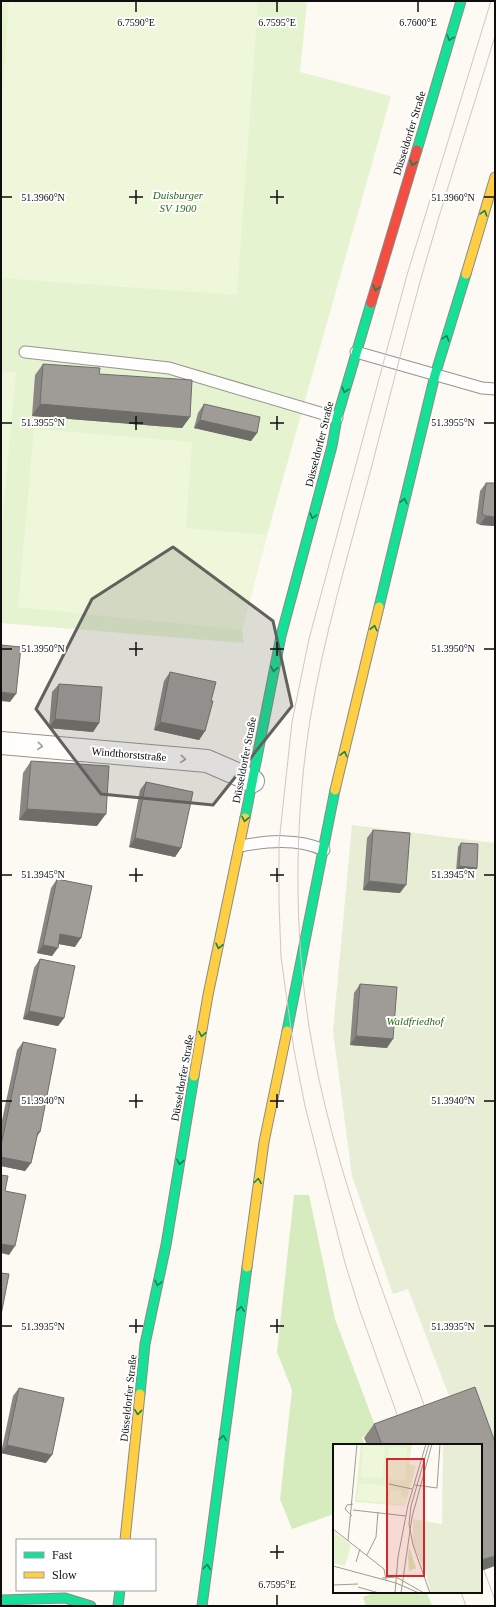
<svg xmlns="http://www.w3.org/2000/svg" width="496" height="1607" font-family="'Times New Roman',serif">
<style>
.green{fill:#e5f3d0}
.forest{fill:#d6ecbe}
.cemetery{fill:#e8eed5}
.pitch{fill:#eff7db}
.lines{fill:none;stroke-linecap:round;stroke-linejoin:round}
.lane-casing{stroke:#959491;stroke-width:13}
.street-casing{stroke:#959491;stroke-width:24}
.fast-casing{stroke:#8c8b87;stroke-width:11}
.slow-casing{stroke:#8c8b87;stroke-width:11}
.jam-casing{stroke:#8c8b87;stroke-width:11}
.lane{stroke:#fffefd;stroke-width:11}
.street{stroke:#fffefd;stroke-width:22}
.fast{stroke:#16e098;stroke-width:9}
.slow{stroke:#ffcf43;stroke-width:9}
.jam{stroke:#f24e42;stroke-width:9}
.tram{stroke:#d9c4c3;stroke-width:1}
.wall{fill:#898683}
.shaded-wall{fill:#6f6d6a}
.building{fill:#9f9c98;stroke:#6f6d6a}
.oneway{stroke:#12825a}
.oneway2{stroke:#9f9e9d}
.marked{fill:#61615e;fill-opacity:0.2;stroke:#61615e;stroke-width:3;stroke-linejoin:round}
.ticks{fill:none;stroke:#0e0e0e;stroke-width:1.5}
.labels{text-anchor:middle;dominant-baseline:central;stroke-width:4;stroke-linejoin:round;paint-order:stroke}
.street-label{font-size:11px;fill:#0e0e0e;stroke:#fff}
.park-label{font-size:11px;font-style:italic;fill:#2a6c18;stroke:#fff}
.inset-road{fill:none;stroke:#9d9c97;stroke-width:1}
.view{fill:#d62828;fill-opacity:0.15;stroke:#d62828;stroke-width:2}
.inset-edge{fill:none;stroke:#0e0e0e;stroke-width:2}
.ticks-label{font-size:10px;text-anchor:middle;fill:#0e0e0e;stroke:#fff;stroke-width:4;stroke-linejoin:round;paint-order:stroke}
</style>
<rect width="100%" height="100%" fill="#fcfaf2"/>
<path class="green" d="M1 1H307L300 72 391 96 267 535 242 630 244 643 1 623Z"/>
<path class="forest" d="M294 1195H309L335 1319 377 1431 362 1437 365 1445H334V1514L292 1529 280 1499 292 1390 277 1352Z
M376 1592H419L420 1595 427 1593 432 1606H366L363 1597Z"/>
<path class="cemetery" d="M352 825 495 843V1470L468 1395 451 1401 408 1289 393 1294 352 1176 333 1031Z"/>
<path class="pitch" d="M9 1H258L237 295 1 278V115Z
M1 371 16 373 1 535Z
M34 429 192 442 186 528 267 535 242 630 18 607Z"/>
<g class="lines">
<g class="lane-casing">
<path id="lane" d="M25 352 169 368 337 418
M356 352 482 388 495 389
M240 846C267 841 297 838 324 850"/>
</g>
<g class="street-casing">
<path id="street" d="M1 743 207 761 253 781"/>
</g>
<g class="fast-casing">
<path id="fast" d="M417 150 461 1
M379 607 435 375 466 274
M245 818 281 636 332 446 337 418 371 303
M287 1031 335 790
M140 1394 145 1344 166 1245 194 1076
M1 1600 65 1598 91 1606
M118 1606 120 1590
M202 1606 247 1267"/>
</g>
<g class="slow-casing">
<path id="slow" d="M466 274 495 177
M335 790 379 607
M194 1076 208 995 245 818
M247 1267 264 1142 287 1031
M125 1540 140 1394"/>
</g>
<g class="jam-casing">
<path id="jam" d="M371 303 417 150"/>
</g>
<use href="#lane" class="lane"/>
<use href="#street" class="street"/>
<use href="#fast" class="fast"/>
<use href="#slow" class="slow"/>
<use href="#jam" class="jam"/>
<path class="tram" d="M428 1416C379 1279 323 1143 305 998 294 907 296 810 310 720 324 635 349 552 371 469 387 407 403 344 420 282 443 200 470 118 495 36
M408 1445 359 1308 345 1263 305 1106 294 1050 281 957 279 902V843L292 722 309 639 407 275 491 1
M481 1562 495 1600
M461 1592 466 1606"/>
</g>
<path class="wall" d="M43 364 99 374 190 417 182 428 32 416 35 375Z
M204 404 257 433 251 441 194 428 198 413Z
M486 483 495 526 480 525 476 523 480 491Z
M170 672 211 701 205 731 199 740 154 730 164 681Z
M59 684 99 723 93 732 49 728 52 692Z
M31 761 97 826 19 820 23 773Z
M146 782 181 848 175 857 129 847 140 790Z
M373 830 400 893 363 890 367 838Z
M461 843 477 868 474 873 456 871 458 847Z
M57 879 75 947 58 944 52 956 37 953 51 888Z
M40 959 64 1018 58 1026 23 1019 34 968Z
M360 984 387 1048 350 1045 354 993Z
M23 1042 40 1132 37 1137 31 1163 25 1171 1 1166V1125L17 1050Z
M19 1388 46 1463 1 1453 13 1396Z
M374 1424 481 1445H367L364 1438Z"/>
<path class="shaded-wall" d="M40 404 190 417 182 428 32 416Z
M200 420 257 433 251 441 194 428Z
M486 516 495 517V526L480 525Z
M1 692 16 694 10 702 1 701Z
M55 719 99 723 93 732 49 728Z
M160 722 205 731 199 740 154 730Z
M27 809 106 814 97 826 19 820Z
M135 838 181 848 175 857 129 847Z
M459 866 477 868 474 873 456 871Z
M369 881 406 885 400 893 363 890Z
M60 934 81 938 75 947 54 943Z
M43 945 58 948 52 956 37 953Z
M29 1011 64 1018 58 1026 23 1019Z
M356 1036 393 1039 387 1048 350 1045Z
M1 1157 31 1163 25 1171 1 1166Z
M1 1244 15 1246 9 1255 1 1253Z
M7 1445 52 1455 46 1463 1 1453Z
M495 1556V1566L481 1571V1560Z"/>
<path class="building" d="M43 364 100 368 99 374 192 380 190 417 40 404Z
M204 404 260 417 257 433 200 420Z
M486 483H495V517L486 516 482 514Z
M1 645 21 647 16 694 1 692Z
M170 672 216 682 211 701H213L205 731 160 722Z
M59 684 102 687 99 723 55 719Z
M31 761 109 766 106 814 27 809Z
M146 782 193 792 181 848 135 838Z
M373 830 410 833 406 885 369 881Z
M461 843 478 844 477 868 459 866Z
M57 879 92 886 81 938 60 934 58 948 43 945Z
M40 959 75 966 64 1018 29 1011Z
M360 984 397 987 393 1039 356 1036Z
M23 1042 56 1049 40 1132H38L31 1163 1 1157V1145Z
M1 1175 8 1176 5 1191 26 1195 15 1246 1 1244Z
M1 1273 9 1274 1 1315Z
M475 1387 495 1442V1556L481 1560V1445H382L374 1424Z
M19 1388 64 1398 52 1455 7 1445Z"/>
<defs><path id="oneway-chevron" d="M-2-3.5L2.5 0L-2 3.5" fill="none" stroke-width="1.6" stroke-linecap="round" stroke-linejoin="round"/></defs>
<g class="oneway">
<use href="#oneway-chevron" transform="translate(450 38) rotate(107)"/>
<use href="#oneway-chevron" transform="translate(413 163) rotate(107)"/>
<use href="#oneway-chevron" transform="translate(484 213) rotate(-73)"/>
<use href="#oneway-chevron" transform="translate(376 288) rotate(107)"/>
<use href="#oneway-chevron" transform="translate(446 338) rotate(-73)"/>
<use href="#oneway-chevron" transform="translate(345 390) rotate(107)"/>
<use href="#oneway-chevron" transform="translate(404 501) rotate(-77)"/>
<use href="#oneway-chevron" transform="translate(313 516) rotate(105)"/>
<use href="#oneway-chevron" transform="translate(374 628) rotate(-77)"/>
<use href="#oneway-chevron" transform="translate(274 669) rotate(101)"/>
<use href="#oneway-chevron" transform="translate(344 754) rotate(-77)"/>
<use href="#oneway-chevron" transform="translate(245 819) rotate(101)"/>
<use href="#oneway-chevron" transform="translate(219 946) rotate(102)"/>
<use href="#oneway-chevron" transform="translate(202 1034) rotate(100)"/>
<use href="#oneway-chevron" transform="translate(180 1162) rotate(100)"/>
<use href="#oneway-chevron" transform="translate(258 1181) rotate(-82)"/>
<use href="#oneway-chevron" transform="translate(158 1283) rotate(102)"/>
<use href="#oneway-chevron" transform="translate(241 1309) rotate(-82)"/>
<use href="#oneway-chevron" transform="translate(138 1412) rotate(96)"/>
<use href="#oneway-chevron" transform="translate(223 1438) rotate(-83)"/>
<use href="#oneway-chevron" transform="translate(207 1567) rotate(-83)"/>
</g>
<g class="oneway2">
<use href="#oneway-chevron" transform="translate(40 746) rotate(5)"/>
<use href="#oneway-chevron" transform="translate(183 759) rotate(5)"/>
</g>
<path class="marked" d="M173 547 273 621 292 706 213 805 101 794 36 709 92 599Z"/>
<path class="ticks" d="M136 2V12M277 2V12M418 2V12M136 190V204M277 190V204M2 197H12M129 197H143M270 197H284M484 197H494M136 416V430M277 416V430M2 423H12M129 423H143M270 423H284M484 423H494M136 642V656M277 642V656M2 649H12M129 649H143M270 649H284M484 649H494M136 868V882M277 868V882M2 875H12M129 875H143M270 875H284M484 875H494M136 1094V1108M277 1094V1108M2 1101H12M129 1101H143M270 1101H284M484 1101H494M136 1319V1333M277 1319V1333M2 1326H12M129 1326H143M270 1326H284M484 1326H494M277 1545V1559M270 1552H284M277 1595V1605"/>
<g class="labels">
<g class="street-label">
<text transform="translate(409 133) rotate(-73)">Düsseldorfer Straße</text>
<text transform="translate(319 444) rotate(-76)">Düsseldorfer Straße</text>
<text transform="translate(129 754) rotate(5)">Windthorststraße</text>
<text transform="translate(244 760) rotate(-79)">Düsseldorfer Straße</text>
<text transform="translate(182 1078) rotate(-80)">Düsseldorfer Straße</text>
<text transform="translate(128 1398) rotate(-84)">Düsseldorfer Straße</text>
</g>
<g class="park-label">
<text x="178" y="195">Duisburger<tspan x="178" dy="13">SV 1900</tspan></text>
<text x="415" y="1021">Waldfriedhof</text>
</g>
</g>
<g transform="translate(333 1444)">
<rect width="149" height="149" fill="#fcfaf2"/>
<path d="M28 0H79L76 20 83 22 72 62 22 58ZM0 87 18 101 12 122 0 119Z" fill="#e5f3d0"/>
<path d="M76 102 83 124 76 127 75 114Z" fill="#d6ecbe"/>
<path d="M110 0H149V149H98L93 129 80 101V75L109 80Z" fill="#e8eed5"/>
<path d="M30 1 52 3 49 34 28 33ZM56 3 74 4 72 36 54 35ZM26 39 56 42 54 59 24 56ZM57 46 68 47V53L74 54 72 61 56 59Z" fill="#eff7db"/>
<path class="inset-road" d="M96 0 78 62 76 80 80 101 97 149M56 40 79 45M82 41 104 44 107 0M20 66 73 72M19 72 12 65 14 61 20 60M0 85 51 125 53 136M15 97 24 0M34 111 43 93 45 68M23 118 27 105M0 122 63 139 86 149M49 134 63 133 91 149M0 141 25 140M25 143 46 149M62 149 65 113 75 61 93 0M68 149 79 73 99 0"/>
<path class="view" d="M54 15H91V132H54Z"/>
<rect width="149" height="149" class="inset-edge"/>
</g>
<g class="ticks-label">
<text x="136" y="26">6.7590°E</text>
<text x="277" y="26">6.7595°E</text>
<text x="418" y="26">6.7600°E</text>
<text x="43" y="201">51.3960°N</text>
<text x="453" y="201">51.3960°N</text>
<text x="43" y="426">51.3955°N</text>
<text x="453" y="426">51.3955°N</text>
<text x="43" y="652">51.3950°N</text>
<text x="453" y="652">51.3950°N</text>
<text x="43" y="878">51.3945°N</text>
<text x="453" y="878">51.3945°N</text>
<text x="43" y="1104">51.3940°N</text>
<text x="453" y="1104">51.3940°N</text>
<text x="43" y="1330">51.3935°N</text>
<text x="453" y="1330">51.3935°N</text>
<text x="277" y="1588">6.7595°E</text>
</g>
<rect width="496" height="1607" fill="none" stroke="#0e0e0e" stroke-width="4"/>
<rect x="16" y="1539" width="140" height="52" fill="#ffffff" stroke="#9f9f9f"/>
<rect x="24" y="1552" width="20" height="6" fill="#16e098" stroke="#9f9f9f"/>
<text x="52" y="1559" font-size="12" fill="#0e0e0e">Fast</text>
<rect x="24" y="1572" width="20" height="6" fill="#ffcf43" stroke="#9f9f9f"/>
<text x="52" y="1579" font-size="12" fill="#0e0e0e">Slow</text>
</svg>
